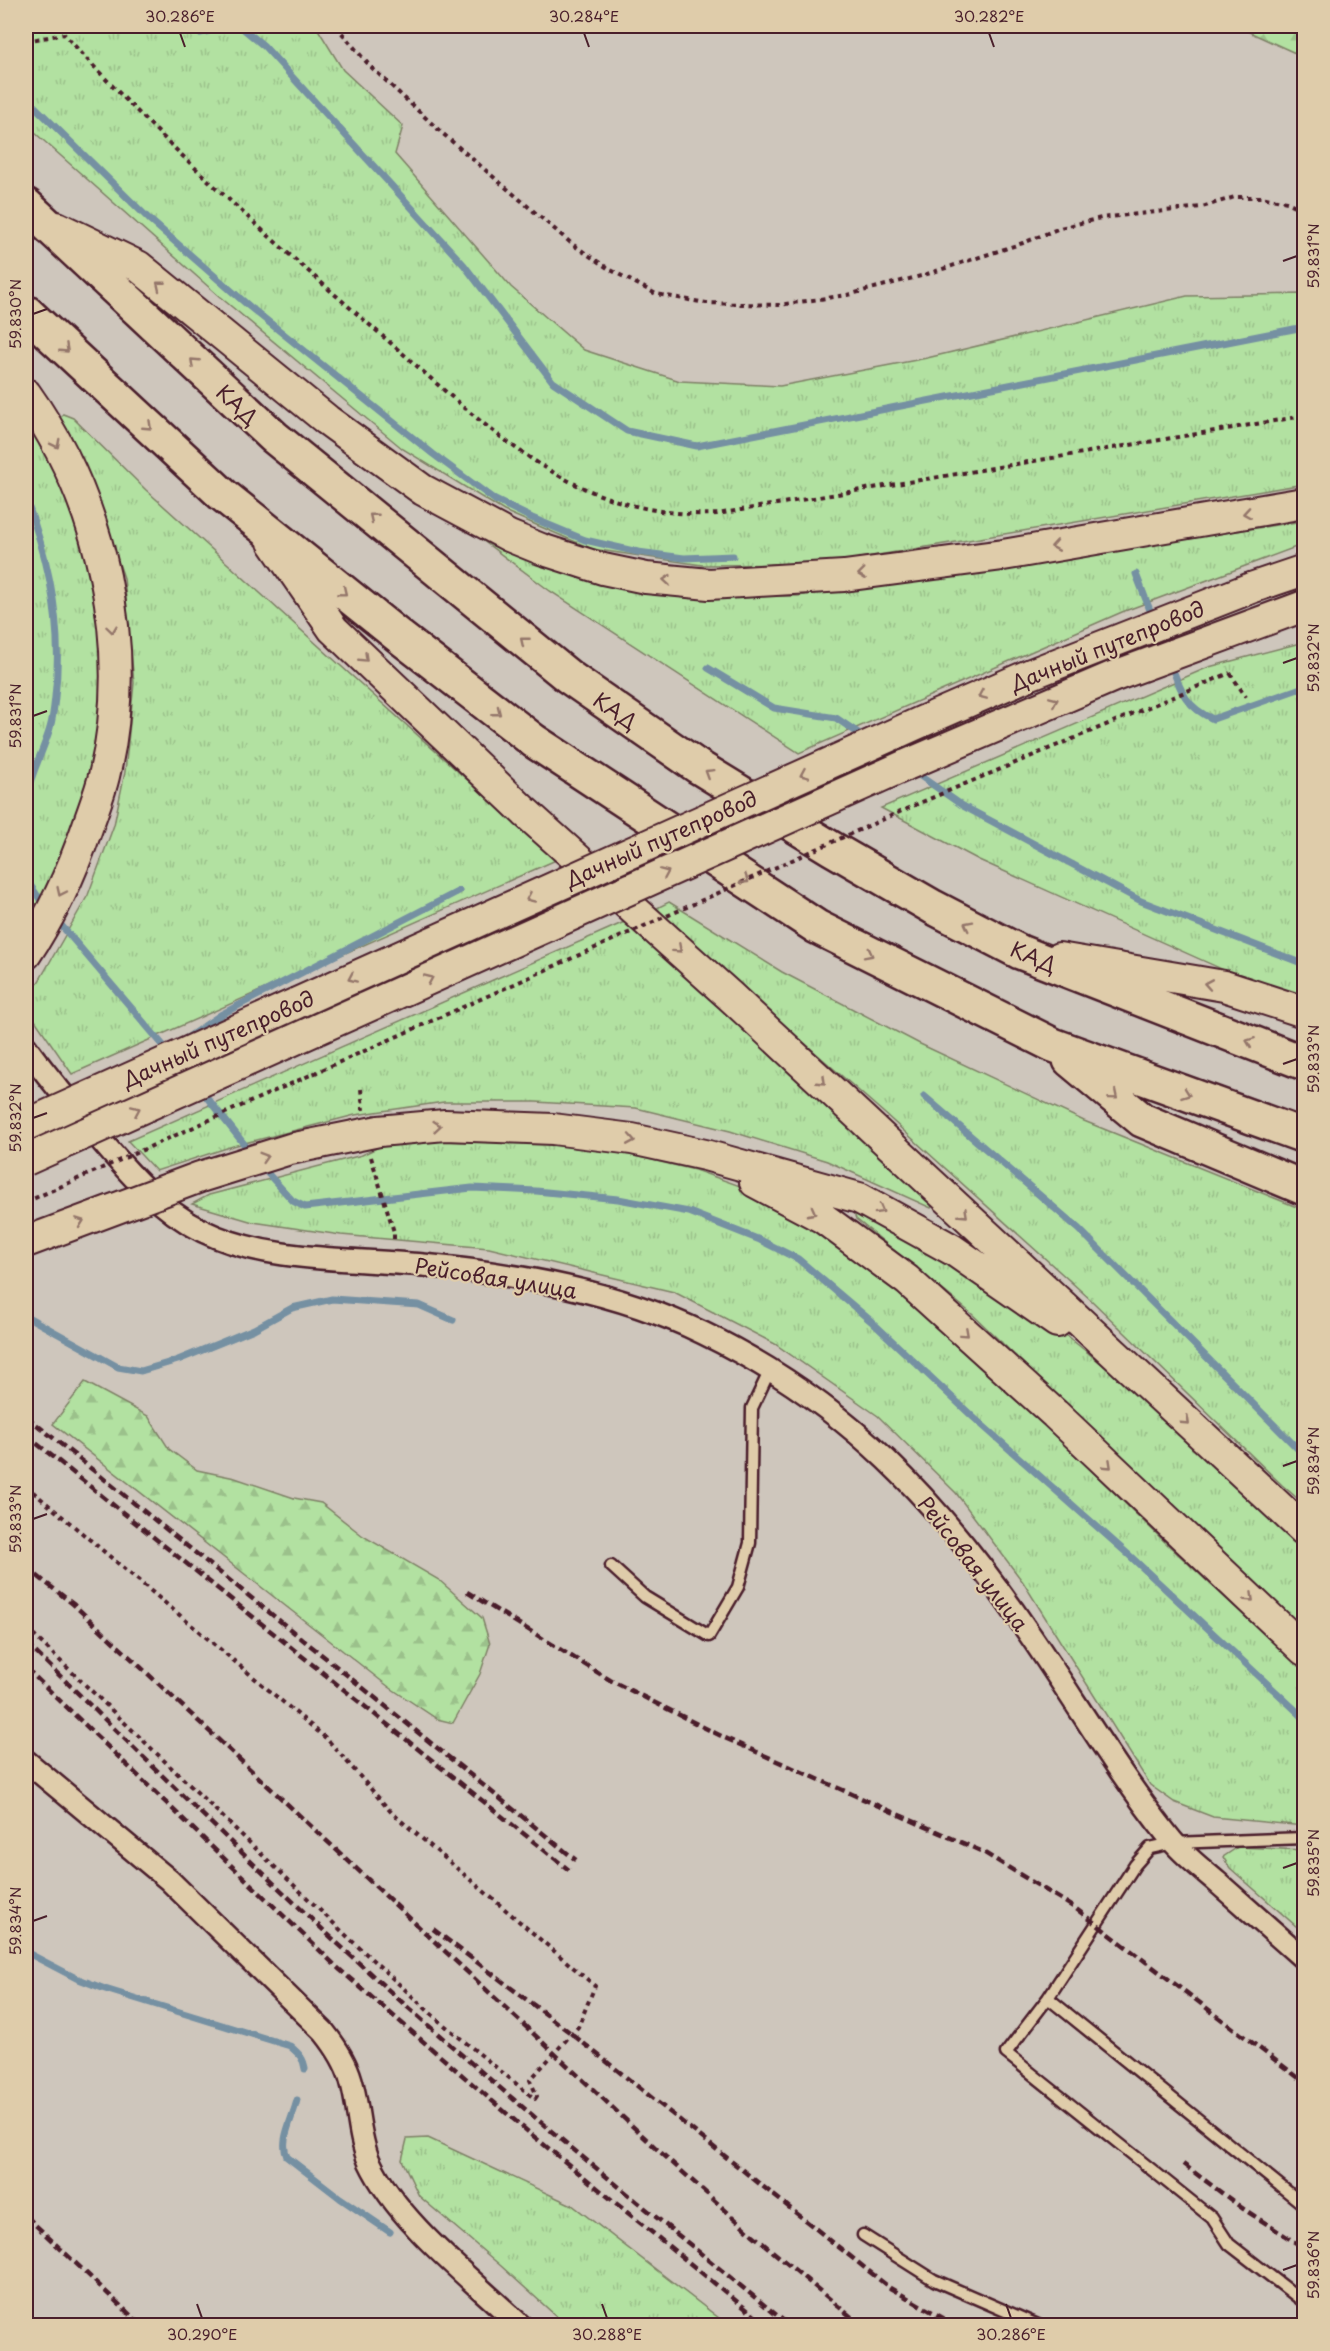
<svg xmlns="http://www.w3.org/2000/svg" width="1330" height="2351" font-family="'Playpen Sans',sans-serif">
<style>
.grass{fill:url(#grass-tufts);stroke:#7e8066;stroke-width:1.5}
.forest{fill:url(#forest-firs);stroke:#7e8066;stroke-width:1.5}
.water{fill:#91dcf2;stroke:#7590a2;stroke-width:1.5}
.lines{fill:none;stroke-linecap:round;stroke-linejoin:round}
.stream{stroke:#7590a2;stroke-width:7}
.service-casing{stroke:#4a1f2b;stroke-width:15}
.minor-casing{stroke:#4a1f2b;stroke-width:26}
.secondary-casing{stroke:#4a1f2b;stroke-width:34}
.motorway-casing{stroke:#4a1f2b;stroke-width:38}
.path{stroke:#4a1f2b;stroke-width:4;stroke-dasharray:4.5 4.5;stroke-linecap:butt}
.service{stroke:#dfccaa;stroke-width:10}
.minor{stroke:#dfccaa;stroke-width:21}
.secondary{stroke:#dfccaa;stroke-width:30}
.motorway{stroke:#dfccaa;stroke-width:33}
.rail{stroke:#4a1f2b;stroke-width:4.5;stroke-dasharray:9 4.5;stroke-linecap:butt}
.secondary-bridge-casing{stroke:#4a1f2b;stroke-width:34;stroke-linecap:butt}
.path-bridge{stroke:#4a1f2b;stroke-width:4;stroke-dasharray:4.5 4.5;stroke-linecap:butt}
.secondary-bridge{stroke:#dfccaa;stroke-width:30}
.oneway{stroke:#94766a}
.ticks{fill:none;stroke:#4a1f2b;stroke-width:2}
.labels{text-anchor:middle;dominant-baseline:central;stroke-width:4.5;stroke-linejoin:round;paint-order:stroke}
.street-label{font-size:21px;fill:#4a1f2b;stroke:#dfccaa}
.neatline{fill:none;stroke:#4a1f2b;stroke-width:2}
.ticks-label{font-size:15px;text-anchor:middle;fill:#4a1f2b}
</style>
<defs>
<pattern id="grass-tufts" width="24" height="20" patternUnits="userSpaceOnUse" patternTransform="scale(1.5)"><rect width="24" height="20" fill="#b2e1a1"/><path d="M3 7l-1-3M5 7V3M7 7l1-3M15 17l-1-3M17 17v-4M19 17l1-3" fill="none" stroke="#9bc18b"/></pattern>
<pattern id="forest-firs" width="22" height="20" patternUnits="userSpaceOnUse" patternTransform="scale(1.5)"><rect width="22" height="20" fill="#b2e1a1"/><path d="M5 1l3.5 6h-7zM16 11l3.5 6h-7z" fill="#9bc18b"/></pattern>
</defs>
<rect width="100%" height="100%" fill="#cec6bc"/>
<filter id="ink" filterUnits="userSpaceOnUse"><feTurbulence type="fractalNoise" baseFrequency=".0167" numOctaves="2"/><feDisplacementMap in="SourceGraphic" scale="12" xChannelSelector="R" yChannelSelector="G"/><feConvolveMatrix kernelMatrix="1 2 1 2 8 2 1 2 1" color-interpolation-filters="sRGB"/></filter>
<g filter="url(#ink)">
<path class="grass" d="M26 26H316L343 70 403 126 395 154 511 287 584 350 680 381 780 386 927 358 1187 296 1304 294V484L824 564 702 565 592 549 504 511 403 449 220 297 26 125Z
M63 414 73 418 146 490 556 860 72 1074 26 1007V997L39 981 88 895 114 825 125 772 134 683 124 578 84 463 57 420Z
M26 420 59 475 83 536 105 656 100 741 85 808 53 884 26 925Z
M1304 521V544L1122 612 799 753 550 591 466 528 692 596H798Z
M1304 642V1006L979 860 881 808 1209 667Z
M669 902 782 972 918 1043 1084 1121 1304 1210V1504L1282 1485 1091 1300 884 1113 653 910Z
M629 920 933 1202 931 1208 827 1161 730 1131 636 1108 536 1102H444L355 1115 233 1146 156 1171 128 1141Z
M445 1137 549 1142 630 1155 695 1170 774 1198 829 1230 978 1361 1167 1544 1304 1671V1826L1213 1817 1174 1802 1150 1785 1023 1582 956 1493 878 1416 775 1344 674 1292 489 1248 341 1235 253 1222 192 1204 209 1195 362 1155 383 1145Z
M858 1208 1057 1328 1159 1410 1304 1548V1633L972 1314 856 1219 854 1213Z
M1238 1847 1304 1850V1933L1230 1868 1223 1857Z
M428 2138 572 2205 728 2325H566L501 2266 419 2196 402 2160 407 2139Z"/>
<path class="forest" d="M1236 26H1304V57Z
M85 1382 148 1416 169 1449 197 1470 235 1478 294 1498 321 1503 363 1536 439 1580 482 1618 490 1644 480 1674 453 1723 437 1719 389 1687 53 1424Z"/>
<path class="water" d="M186 26H218L209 34 200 36Z"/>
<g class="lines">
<path class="stream" d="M240 26 264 46 464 265 553 382 627 431 697 446 1304 327
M26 98 149 219 250 307 433 454 495 500 532 518 585 540 638 552 684 558 733 556
M26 500C50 562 63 630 55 697 54 707 53 718 50 728 43 752 31 773 26 797
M1136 574 1153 618
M1170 662C1180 689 1185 707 1213 719L1304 687
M708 668 774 708 836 718 867 739
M913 771 963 806 1141 901 1304 964
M26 869 30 885 46 908
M55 918 168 1051
M187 1038 222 1014 459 891
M201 1090 252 1154
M924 1096 1079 1229 1304 1455
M260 1165 293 1201 305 1207 472 1188 536 1191 618 1199 689 1212 760 1240 798 1259 871 1321 973 1417 1129 1555 1304 1718
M26 1316 118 1367 141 1371 178 1360 254 1329 292 1308 332 1299 419 1305 453 1320
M26 1952 76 1978 105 1989 290 2046C298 2053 304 2058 305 2069
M297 2100C293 2118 279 2140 287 2157L340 2198 390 2232"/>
<g class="service-casing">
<path id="service" d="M611 1566 645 1597 709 1636 738 1587 750 1543 752 1408 771 1368
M1304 1838 1173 1843 1150 1848 1135 1865 1048 1998 1006 2053 1212 2218 1229 2244 1304 2302
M1048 1998 1304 2205
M863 2235 934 2280 1040 2326"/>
</g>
<g class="minor-casing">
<path id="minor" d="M26 1047C45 1074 67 1099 88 1125 121 1164 156 1208 203 1231 268 1263 352 1258 423 1265 518 1274 616 1291 703 1333 846 1402 940 1502 1028 1632 1075 1700 1117 1772 1169 1837 1182 1854 1201 1868 1217 1882 1246 1908 1275 1933 1304 1959
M26 1761 169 1880 324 2032C336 2047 346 2062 351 2080 359 2107 358 2135 369 2161 398 2223 472 2279 521 2326"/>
</g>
<g class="secondary-casing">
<path id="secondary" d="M57 227 138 266 327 420 423 490 509 536 541 549 603 569 646 578 709 584 844 576 1003 555 1304 503
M26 394C102 501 135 647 104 776 100 793 93 810 87 828 72 872 52 915 26 954
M273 542 333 629 525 812 730 996 1304 1530
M1251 588 1304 570
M904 766 1112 677 1304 606
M1059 958 1224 986 1304 1012
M379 1131 445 1125 553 1129 632 1139 705 1155 859 1198 953 1250 1057 1322
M755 1182 823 1218 907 1280 1055 1414 1304 1650"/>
</g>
<g class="motorway-casing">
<path id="motorway" d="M26 205 274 437 569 677 697 766 831 848 933 907 1020 952 1304 1063
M26 312 223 495 401 638 534 741 817 927 1053 1045 1304 1136
M1070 1060 1142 1120 1304 1188"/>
</g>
<path class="path" d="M336 26 369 65 442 133 572 244 609 269 656 294 706 303 779 305 847 295 921 276 1023 243 1060 228 1101 218 1202 207 1235 197H1261L1287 202 1304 210
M26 41 64 34C163 144 275 243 386 339 444 389 500 445 569 481 616 505 664 516 717 514L1304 416
M1230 673 1246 697
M361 1089 363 1110
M371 1157 394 1232V1243
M26 1486 327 1739 392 1813 595 1986 578 2027 530 2080 537 2096 535 2099 438 2020 351 1940 26 1628"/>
<use href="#service" class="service"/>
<use href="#minor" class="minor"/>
<use href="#secondary" class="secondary"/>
<use href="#motorway" class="motorway"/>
<path class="rail" d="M26 1416 576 1860
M26 1435 569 1870
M26 1567 73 1604 658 2150 753 2235 862 2326
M467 1592 610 1680 725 1738 983 1852 1075 1908 1304 2082
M26 1643C159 1771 290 1904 429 2026 546 2130 669 2227 790 2326
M26 1668 339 1969 526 2130 767 2326
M433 1929 572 2034 890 2288 957 2326
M1183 2164 1242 2208 1304 2248
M26 2216 142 2326"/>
<g class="secondary-bridge-casing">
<path id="secondary-bridge" d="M26 1125 921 722 1031 674 1251 588
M26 1160 904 766
M26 1242 200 1177 290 1149 379 1131"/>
</g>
<path class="path-bridge" d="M26 1202 922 802 1230 673"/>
<use href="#secondary-bridge" class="secondary-bridge"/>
</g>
<defs><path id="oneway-chevron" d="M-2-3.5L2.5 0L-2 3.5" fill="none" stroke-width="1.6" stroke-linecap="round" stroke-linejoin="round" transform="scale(1.5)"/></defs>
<g class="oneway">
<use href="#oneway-chevron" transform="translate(160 285) rotate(-141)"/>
<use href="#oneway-chevron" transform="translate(65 349) rotate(43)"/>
<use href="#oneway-chevron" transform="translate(194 362) rotate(-137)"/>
<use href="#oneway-chevron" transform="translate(148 426) rotate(43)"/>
<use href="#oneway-chevron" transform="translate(56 444) rotate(63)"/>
<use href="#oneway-chevron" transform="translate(1247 513) rotate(171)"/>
<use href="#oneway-chevron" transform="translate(373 517) rotate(-141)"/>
<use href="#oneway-chevron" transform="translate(1055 546) rotate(170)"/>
<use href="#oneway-chevron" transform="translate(862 574) rotate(173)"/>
<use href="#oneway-chevron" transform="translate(667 580) rotate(-175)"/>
<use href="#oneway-chevron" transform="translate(343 592) rotate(39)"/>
<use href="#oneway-chevron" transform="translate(112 629) rotate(82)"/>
<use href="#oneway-chevron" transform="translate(524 641) rotate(-141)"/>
<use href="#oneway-chevron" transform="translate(364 658) rotate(44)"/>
<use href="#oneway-chevron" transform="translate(982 695) rotate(157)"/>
<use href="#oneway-chevron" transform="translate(1054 701) rotate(-23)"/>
<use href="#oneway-chevron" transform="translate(497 712) rotate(38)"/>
<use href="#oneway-chevron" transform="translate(709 773) rotate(-148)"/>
<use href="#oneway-chevron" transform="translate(804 774) rotate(156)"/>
<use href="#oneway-chevron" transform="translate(665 873) rotate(-24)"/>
<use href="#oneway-chevron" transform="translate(745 880) rotate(33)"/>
<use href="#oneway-chevron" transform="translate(61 892) rotate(115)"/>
<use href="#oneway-chevron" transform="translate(530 898) rotate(156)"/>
<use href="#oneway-chevron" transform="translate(968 925) rotate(-153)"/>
<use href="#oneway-chevron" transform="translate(678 949) rotate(42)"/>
<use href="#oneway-chevron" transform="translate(869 954) rotate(27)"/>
<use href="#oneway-chevron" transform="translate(352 978) rotate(156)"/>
<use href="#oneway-chevron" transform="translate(429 979) rotate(-24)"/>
<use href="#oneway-chevron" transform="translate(1208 984) rotate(-170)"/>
<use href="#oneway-chevron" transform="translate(1250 1042) rotate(-159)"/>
<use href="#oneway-chevron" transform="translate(822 1081) rotate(43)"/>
<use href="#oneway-chevron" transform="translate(1186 1094) rotate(20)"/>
<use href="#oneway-chevron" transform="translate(1114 1096) rotate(40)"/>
<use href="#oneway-chevron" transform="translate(136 1110) rotate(-24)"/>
<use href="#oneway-chevron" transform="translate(437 1126) rotate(-5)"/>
<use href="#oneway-chevron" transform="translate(631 1140) rotate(10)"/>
<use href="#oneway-chevron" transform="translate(264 1157) rotate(-17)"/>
<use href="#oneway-chevron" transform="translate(880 1210) rotate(29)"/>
<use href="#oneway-chevron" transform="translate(812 1212) rotate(28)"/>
<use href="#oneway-chevron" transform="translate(964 1214) rotate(43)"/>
<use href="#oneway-chevron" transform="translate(80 1222) rotate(-20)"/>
<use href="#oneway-chevron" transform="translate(965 1333) rotate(42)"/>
<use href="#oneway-chevron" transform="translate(1186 1421) rotate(43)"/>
<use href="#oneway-chevron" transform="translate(1108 1465) rotate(43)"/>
<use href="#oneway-chevron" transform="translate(1250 1598) rotate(43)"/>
</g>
</g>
<path class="ticks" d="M180 33 185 47M584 33 589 47M989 33 994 47M1283 261 1297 256M33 314 47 309M1283 663 1297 658M33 716 47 711M1283 1064 1297 1059M33 1118 47 1113M1283 1466 1297 1461M33 1519 47 1514M1283 1868 1297 1863M33 1921 47 1916M1283 2270 1297 2265M197 2304 202 2318M602 2304 607 2318M1006 2304 1011 2318"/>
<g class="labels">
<g class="street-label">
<text transform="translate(238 404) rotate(43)">КАД</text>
<text transform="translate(1107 645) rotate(-22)">Дачный путепровод</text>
<text transform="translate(616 710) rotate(35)">КАД</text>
<text transform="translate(661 838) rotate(-24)">Дачный путепровод</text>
<text transform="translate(1034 956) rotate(23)">КАД</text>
<text transform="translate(218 1038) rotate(-24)">Дачный путепровод</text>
<text transform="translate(496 1277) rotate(9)">Рейсовая улица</text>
<text transform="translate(974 1563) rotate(52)">Рейсовая улица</text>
</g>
</g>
<rect width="1330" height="2351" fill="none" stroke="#dfccaa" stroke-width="66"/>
<rect x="33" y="33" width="1264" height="2285" class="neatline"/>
<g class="ticks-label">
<text x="180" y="22">30.286°E</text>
<text x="584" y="22">30.284°E</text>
<text x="989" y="22">30.282°E</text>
<text transform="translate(1314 256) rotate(-90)" y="5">59.831°N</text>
<text transform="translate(16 314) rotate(-90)" y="5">59.830°N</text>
<text transform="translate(1314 658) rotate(-90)" y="5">59.832°N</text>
<text transform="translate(16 716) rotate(-90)" y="5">59.831°N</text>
<text transform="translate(1314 1059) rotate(-90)" y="5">59.833°N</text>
<text transform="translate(16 1118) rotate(-90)" y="5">59.832°N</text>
<text transform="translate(1314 1461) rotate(-90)" y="5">59.834°N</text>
<text transform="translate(16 1519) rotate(-90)" y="5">59.833°N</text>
<text transform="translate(1314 1863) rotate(-90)" y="5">59.835°N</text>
<text transform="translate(16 1921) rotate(-90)" y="5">59.834°N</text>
<text transform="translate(1314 2265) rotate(-90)" y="5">59.836°N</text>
<text x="202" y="2340">30.290°E</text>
<text x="607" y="2340">30.288°E</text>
<text x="1011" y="2340">30.286°E</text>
</g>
</svg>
